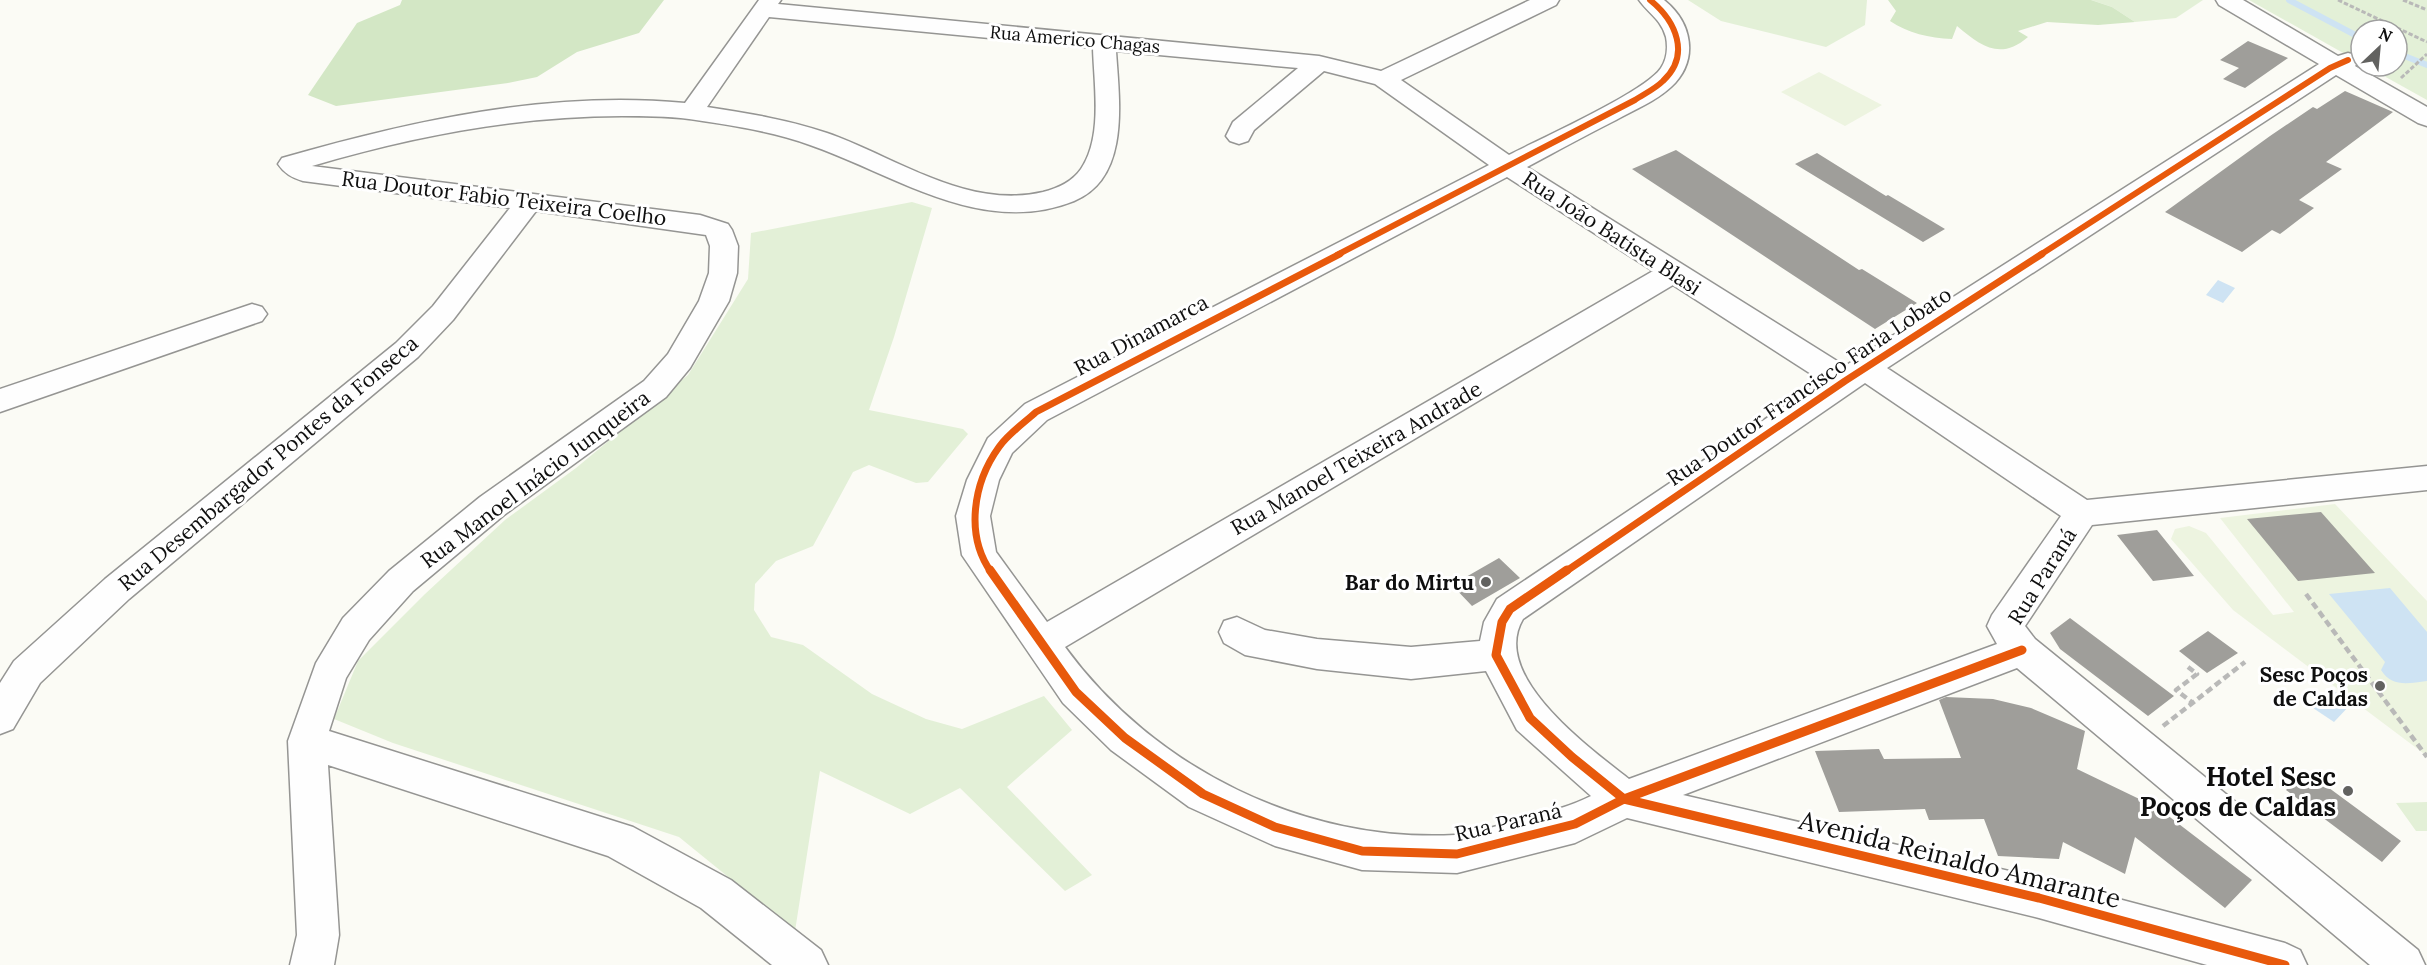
<svg xmlns="http://www.w3.org/2000/svg" width="2427" height="965" font-family="Lora,serif">
<style>
.green{fill:#e3f0d7}
.forest{fill:#d3e7c5}
.pitch{fill:#edf4e0}
.water{fill:#cee3f3}
.lines{fill:none;stroke-linecap:round;stroke-linejoin:round}
.stream{stroke:#cee3f3;stroke-width:6}
.building{fill:#9f9e9a}
.minor-casing{stroke:#959593;stroke-width:3}
.path-far1{stroke:#b9b9b8;stroke-width:3;stroke-dasharray:4.5 2;stroke-linecap:butt}
.path{stroke:#b9b9b8;stroke-width:4.5;stroke-dasharray:7 4;stroke-linecap:butt}
.minor{fill:#fefefe;fill-rule:evenodd}
.cycleway-far2-casing{stroke:#fff;stroke-width:9}
.cycleway-far1-casing{stroke:#fff;stroke-width:10}
.cycleway-casing{stroke:#fff;stroke-width:13}
.cycleway-far2{stroke:#e8590c;stroke-width:6}
.cycleway-far1{stroke:#e8590c;stroke-width:7}
.cycleway{stroke:#e8590c;stroke-width:9}
.poi-dot{fill:#626260;stroke:#fff;stroke-width:2}
.labels{text-anchor:middle;dominant-baseline:central;stroke-width:6;stroke-linejoin:round;paint-order:stroke}
.far-street-label{font-size:18px;fill:#0f0f0f;stroke:#fff}
.street-label{font-size:21px;fill:#0f0f0f;stroke:#fff}
.poi-label{font-size:21px;font-weight:bold;fill:#0f0f0f;stroke:#fff;text-anchor:end}
.near-poi-label{font-size:26px;font-weight:bold;fill:#0f0f0f;stroke:#fff;text-anchor:end}
.near-street-label{font-size:26px;fill:#0f0f0f;stroke:#fff}
</style>
<rect width="100%" height="100%" fill="#fbfbf5"/>
<path class="green" d="M1688 0H1867L1865 25 1826 47 1721 21Z
M2091 0H2203L2176 18 2135 22 2112 7Z
M2249 0H2427V100L2366 66H2397V30H2361V63Z
M912 202 932 208 894 337 869 410 963 429 968 434 928 482 916 483 869 465 853 472 813 546 776 561 755 584 754 610 771 637 803 645 872 694 926 719 962 729 1044 696 1072 730 1007 787 1092 875 1065 891 960 788 910 814 820 771 795 931 679 837 393 743 334 719 358 661 425 594 505 520 576 468 688 375 748 279 751 233Z
M2427 802V831H2416L2396 803Z"/>
<path class="forest" d="M402 0H664L639 33 577 52 537 77 508 83 336 106 308 95 357 23 400 5Z
M1888 0H2091L2112 7 2135 22 2098 25 2047 22 2018 31 2028 37C2000 61 1981 46 1957 26L1952 39C1929 38 1908 33 1890 21L1896 11Z"/>
<path class="pitch" d="M1819 72 1882 105 1845 126 1781 92Z
M2335 504 2427 601V756L2233 610 2171 539 2175 529 2189 526 2206 533 2273 615 2294 612 2220 518Z"/>
<path class="water" d="M2218 280 2235 288 2223 303 2206 295Z
M2390 588 2427 632V681C2409 683 2392 688 2381 670L2385 662 2329 594Z
M2331 689 2352 703 2334 722 2313 708Z"/>
<g class="lines">
<path class="stream" d="M2289 0 2361 38
M2397 53 2427 65"/>
</g>
<path class="building" d="M2248 41 2288 58 2245 88 2223 79 2239 68 2220 60Z
M2345 91 2393 112 2326 162 2342 169 2299 200 2314 208 2280 234 2272 230 2242 252 2165 212 2270 136 2313 107 2317 109Z
M1676 150 1859 270 1862 269 1917 303 1875 329 1632 169Z
M1817 153 1886 196 1888 195 1945 229 1923 242 1795 164Z
M2321 512 2375 573 2298 581 2247 519Z
M2157 530 2194 576 2153 581 2117 535Z
M1499 558 1520 578 1472 606 1452 585Z
M2070 618 2174 696 2148 716 2060 649 2050 633Z
M2208 631 2238 653 2207 673 2179 651Z
M1946 697 1993 699 2031 708 2085 731 2077 769 2158 808 2252 880 2225 908 2135 837 2125 874 2063 842 2059 859 1998 856 1984 819 1929 820 1925 809 1839 812 1815 751 1879 749 1884 759 1961 758 1939 700Z
M2306 771 2401 841 2382 862 2286 790Z"/>
<g class="lines">
<g class="minor-casing">
<path id="minor" d="M759 0H781L778 4 1319 56 1381 71 1530 0H1559L1556 5 1401 80 1509 155C1540 139 1645 92 1661 68 1667 59 1668 47 1666 37 1661 19 1648 13 1639 0H1664C1693 23 1699 61 1671 87 1656 101 1634 110 1616 120 1586 135 1557 151 1527 167L1845 366 2319 64 2219 5 2216 0H2243L2338 56 2348 53 2356 55 2360 60 2355 66 2427 107V126L2418 123 2336 75 1887 368 2087 500 2427 466V490L2092 525 2025 626 2035 639 2418 950 2425 965H2370L2017 668 1683 795 2039 878 2285 943 2300 950 2307 965H2207L2039 918 1627 818 1575 843 1457 873 1362 870 1275 846 1189 807 1111 750 1063 703 962 555 956 516 967 480 988 438 1025 404 1489 165 1375 84 1324 71 1254 130 1248 141 1239 144 1230 141 1226 136 1233 122 1298 68 1116 51C1119 99 1131 178 1074 201 982 238 894 174 810 145 772 131 729 125 689 119 667 116 644 116 622 116 516 116 413 136 312 166L700 215 728 224 732 230 738 246 737 273 729 301 690 368 666 397 504 515 413 591 369 640 346 678 329 731 633 827 731 880 821 950 828 965H772L701 908 608 856 328 765 339 935 334 965H290L297 935 288 741 316 663 343 618 389 571 480 497 644 381 668 354 699 301 709 273 710 246 706 235 536 211 453 320 418 357 129 599 40 683 13 729 0 734V683L14 661 105 579 396 343 433 306 510 208 303 181C292 178 284 173 278 164L282 158C411 121 549 90 685 103ZM769 17 1093 48C1094 85 1103 137 1081 169 1072 182 1058 188 1043 192 967 210 896 157 827 133 789 120 747 113 707 107ZM1507 177 1653 271 1047 622 996 552 990 516 999 480 1012 453 1047 420ZM1673 285 1822 381 1497 599 1484 622 1480 641 1411 647 1317 639 1265 630 1237 617 1224 621 1219 632 1224 643 1245 655 1317 669 1411 679 1486 671 1517 730 1591 796C1567 808 1543 813 1517 820 1498 825 1475 834 1455 835 1305 843 1154 769 1065 647ZM1865 383 2061 516 1992 615 1987 626 1997 644 1629 779C1591 749 1489 676 1523 619Z
M252 304 262 307 267 314 262 321 0 412V389Z"/>
</g>
<path class="path-far1" d="M2338 0 2427 42
M2403 0 2427 10
M2401 78 2427 54"/>
<path class="path" d="M2306 594 2427 757
M2188 667 2197 674 2176 690 2193 703
M2163 726 2245 662"/>
<use href="#minor" class="minor"/>
<g class="cycleway-far2-casing">
<path id="cycleway-far2" d="M1337 255 1635 100C1644 94 1655 89 1663 81 1691 55 1676 21 1650 0
M2040 255 2330 68 2348 60"/>
</g>
<g class="cycleway-far1-casing">
<path id="cycleway-far1" d="M991 572C965 535 973 483 999 447 1008 434 1024 423 1036 412L1340 254
M1565 572 1845 381 2042 254"/>
</g>
<g class="cycleway-casing">
<path id="cycleway" d="M990 570 1076 692 1125 738 1203 794 1275 827 1362 851 1457 854 1575 824 1624 799 2022 650
M1567 570 1510 609 1502 622 1496 655 1530 718 1572 757 1624 799 2039 898 2285 965"/>
</g>
<use href="#cycleway-far2" class="cycleway-far2"/>
<use href="#cycleway-far1" class="cycleway-far1"/>
<use href="#cycleway" class="cycleway"/>
</g>
<g class="poi-dot">
<circle cx="1486" cy="582" r="6"/>
<circle cx="2380" cy="686" r="6"/>
<circle cx="2348" cy="791" r="6"/>
</g>
<g class="labels">
<g class="far-street-label">
<text transform="translate(1075 39) rotate(5)">Rua Americo Chagas</text>
</g>
<g class="street-label">
<text transform="translate(504 198) rotate(7)">Rua Doutor Fabio Teixeira Coelho</text>
<text transform="translate(1612 233) rotate(33)">Rua João Batista Blasi</text>
<text transform="translate(1141 335) rotate(-28)">Rua Dinamarca</text>
<text transform="translate(1809 386) rotate(-34)">Rua Doutor Francisco Faria Lobato</text>
<text transform="translate(1356 458) rotate(-30)">Rua Manoel Teixeira Andrade</text>
<text transform="translate(268 463) rotate(-40)">Rua Desembargador Pontes da Fonseca</text>
<text transform="translate(535 479) rotate(-37)">Rua Manoel Inácio Junqueira</text>
<text transform="translate(2042 576) rotate(-58)">Rua Paraná</text>
<text transform="translate(1508 822) rotate(-13)">Rua Paraná</text>
</g>
<g class="poi-label">
<text x="1474" y="582">Bar do Mirtu</text>
<text x="2368" y="674">Sesc Poços<tspan x="2368" dy="24">de Caldas</tspan></text>
</g>
<g class="near-poi-label">
<text x="2336" y="776">Hotel Sesc<tspan x="2336" dy="30">Poços de Caldas</tspan></text>
</g>
<g class="near-street-label">
<text transform="translate(1960 859) rotate(14)">Avenida Reinaldo Amarante</text>
</g>
</g>
<g transform="translate(2379 48) rotate(26)"><circle r="28" fill="#ffffff" stroke="#9f9f9f" stroke-width="1.5"/>
<path d="M0-4.5L10 22L0 15L-10 22Z" fill="#626260"/>
<text y="-9" font-size="16" font-weight="bold" text-anchor="middle" fill="#0f0f0f">N</text>
</g>
</svg>
